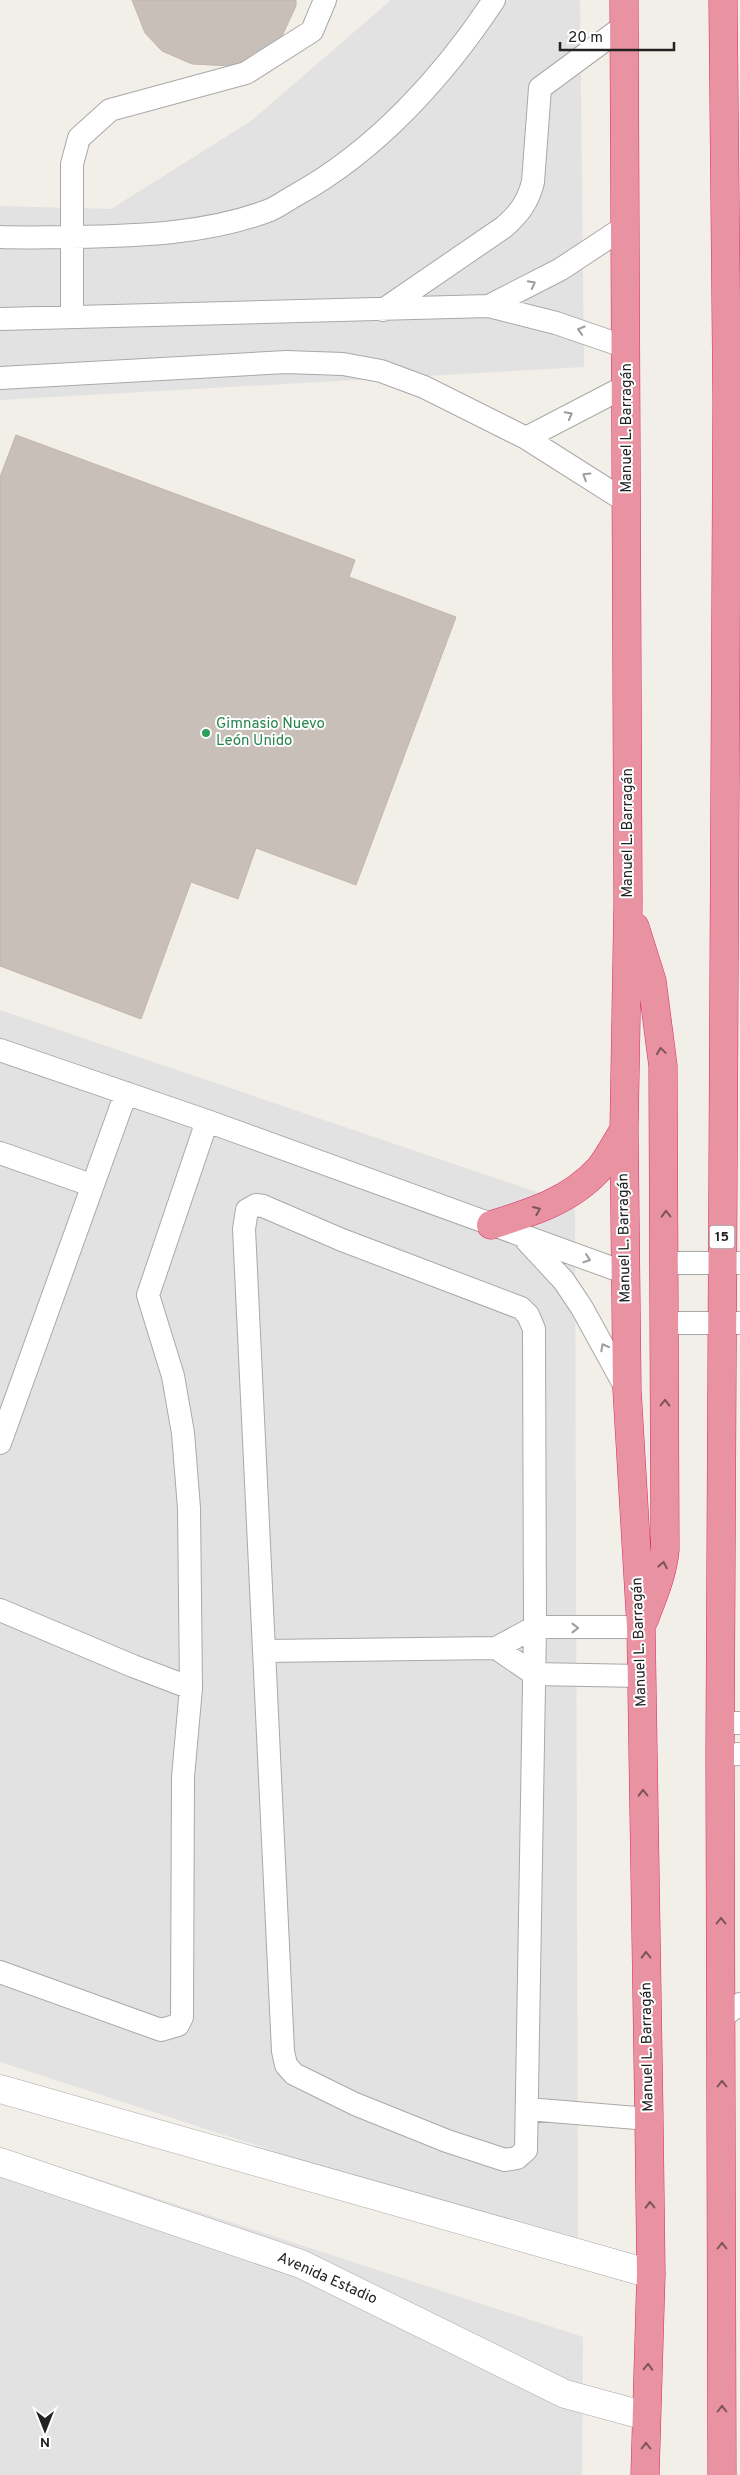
<svg xmlns="http://www.w3.org/2000/svg" width="740" height="2475" font-family="Overpass,sans-serif">
<style>
.parking{fill:#e2e2e2}
.building{fill:#c7bfb8;stroke:#c4b6ab}
.lines{fill:none;stroke-linecap:round;stroke-linejoin:round}
.lane-casing{stroke:#a9a9a9;stroke-width:24}
.street-casing{stroke:#a9a9a9;stroke-width:29}
.highway-casing{stroke:#dc2a67;stroke-width:29}
.lane{stroke:#fff;stroke-width:22}
.street{stroke:#fff;stroke-width:28}
.highway{stroke:#e892a2;stroke-width:28}
.oneway{stroke:#9c9c9c}
.oneway2{stroke:#7b545c}
.leisure-dot{fill:#2e9e5b;stroke:#fff;stroke-width:2}
.labels{text-anchor:middle;dominant-baseline:central;stroke-width:4;stroke-linejoin:round;paint-order:stroke}
.shield{fill:#fff;stroke:#646464;stroke-width:1}
.shield-label{font-size:14px;font-weight:bold;fill:#222}
.street-label{font-size:15px;fill:#222;stroke:#fff}
.leisure-label{font-size:15px;fill:#27864d;stroke:#fff;text-anchor:start}
</style>
<rect width="100%" height="100%" fill="#f2efe9"/>
<path class="parking" d="M391 0H580L584 367 0 400V206L111 209 251 121Z
M0 1010 575 1205 578 2250 0 2062Z
M0 2150 83 2174 583 2337 582 2475H0Z"/>
<path class="building" d="M132 0H296V6L282 36 255 56 231 66 192 64 162 51 145 33Z
M16 435 355 560 349 577 456 617 356 885 256 848 238 899 191 882 141 1019 0 966V477Z"/>
<g class="lines">
<g class="lane-casing">
<path id="lane" d="M0 237C24 238 48 237 72 237 137 236 208 234 270 210 279 206 287 200 296 195 376 151 444 76 494 0
M489 306 561 269 626 226
M383 310 504 227C519 214 528 202 533 182L540 88 624 26
M72 317V164L79 138 110 110 246 73 312 31 325 0
M0 319 489 306 556 323 626 347
M0 378 286 362 343 364 381 371 424 387 526 438 627 502
M526 438 626 386
M0 1050 207 1121 626 1273
M0 1153 91 1185
M256 1205 263 1206 342 1240 521 1308 528 1315 534 1329 535 1627 526 2150 517 2158 505 2160 447 2141 355 2104 294 2074 286 2065 283 2051 244 1229 247 1210Z
M526 1240 564 1281 582 1308 627 1390
M666 1263H740
M665 1323H740
M0 1443 126 1093
M0 1610 133 1666 191 1688
M496 1648 534 1674 641 1676
M265 1651 496 1648 535 1627H641
M720 1723H740
M720 1755 740 1754
M0 1972 161 2030 178 2025 182 2017 183 1777 191 1688 189 1508 183 1433 173 1376 148 1295 207 1121
M722 2017 740 2004
M527 2109 649 2119"/>
</g>
<g class="street-casing">
<path id="street" d="M0 2089 651 2274
M0 2162 301 2264 565 2394 646 2416"/>
</g>
<g class="highway-casing">
<path id="highway" d="M624 0 628 904 624 1130 627 1390 641 1627 649 2119 651 2274 645 2475
M635 927 652 981 663 1066 665 1549C663 1574 653 1596 644 1620
M491 1225C530 1213 570 1201 599 1169 609 1157 616 1142 624 1130
M722 2475 720 1755 727 401 723 0"/>
</g>
<use href="#lane" class="lane"/>
<use href="#street" class="street"/>
<use href="#highway" class="highway"/>
</g>
<defs><path id="oneway-chevron" d="M-2-3.5L2.5 0L-2 3.5" fill="none" stroke-width="1.6" stroke-linecap="round" stroke-linejoin="round" transform="scale(1.25)"/></defs>
<g class="oneway">
<use href="#oneway-chevron" transform="translate(532 284) rotate(-27)"/>
<use href="#oneway-chevron" transform="translate(581 330) rotate(-163)"/>
<use href="#oneway-chevron" transform="translate(569 415) rotate(-28)"/>
<use href="#oneway-chevron" transform="translate(586 476) rotate(-148)"/>
<use href="#oneway-chevron" transform="translate(587 1259) rotate(19)"/>
<use href="#oneway-chevron" transform="translate(604 1347) rotate(-118)"/>
<use href="#oneway-chevron" transform="translate(575 1628)"/>
</g>
<g class="oneway2">
<use href="#oneway-chevron" transform="translate(661 1051) rotate(-98)"/>
<use href="#oneway-chevron" transform="translate(537 1210) rotate(-23)"/>
<use href="#oneway-chevron" transform="translate(666 1214) rotate(-91)"/>
<use href="#oneway-chevron" transform="translate(665 1403) rotate(-89)"/>
<use href="#oneway-chevron" transform="translate(663 1565) rotate(-79)"/>
<use href="#oneway-chevron" transform="translate(643 1793) rotate(-91)"/>
<use href="#oneway-chevron" transform="translate(721 1921) rotate(-90)"/>
<use href="#oneway-chevron" transform="translate(646 1955) rotate(-91)"/>
<use href="#oneway-chevron" transform="translate(722 2084) rotate(-90)"/>
<use href="#oneway-chevron" transform="translate(650 2205) rotate(-91)"/>
<use href="#oneway-chevron" transform="translate(722 2246) rotate(-90)"/>
<use href="#oneway-chevron" transform="translate(648 2367) rotate(-88)"/>
<use href="#oneway-chevron" transform="translate(722 2409) rotate(-90)"/>
<use href="#oneway-chevron" transform="translate(646 2446) rotate(-90)"/>
</g>
<circle class="leisure-dot" cx="206" cy="733" r="5"/>
<g class="labels">
<rect class="shield" x="709.5" y="1225.5" width="25" height="23" rx="4"/>
<g class="shield-label">
<text x="722" y="1237">15</text>
</g>
<g class="street-label">
<text transform="translate(627 428) rotate(-90)">Manuel L. Barragán</text>
<text transform="translate(628 833) rotate(-90)">Manuel L. Barragán</text>
<text transform="translate(625 1238) rotate(-91)">Manuel L. Barragán</text>
<text transform="translate(640 1642) rotate(-92)">Manuel L. Barragán</text>
<text transform="translate(648 2047) rotate(-91)">Manuel L. Barragán</text>
<text transform="translate(327 2279) rotate(24)">Avenida Estadio</text>
</g>
<g class="leisure-label">
<text x="216" y="724">Gimnasio Nuevo<tspan x="216" dy="17">León Unido</tspan></text>
</g>
</g>
<g transform="translate(45 2430) rotate(180)" stroke="#ffffff" stroke-width="4" paint-order="stroke">
<path d="M0-4L9 19L0 12L-9 19Z" fill="#222222"/>
<text y="-8" font-size="14" font-weight="bold" text-anchor="middle" fill="#222222">N</text>
</g>
<path d="M560 42v8h114v-8" fill="none" stroke="#222222" stroke-width="2.5"/>
<text x="568" y="42" font-size="15" fill="#222222" stroke="#ffffff" stroke-width="4" paint-order="stroke">20 m</text>
</svg>
